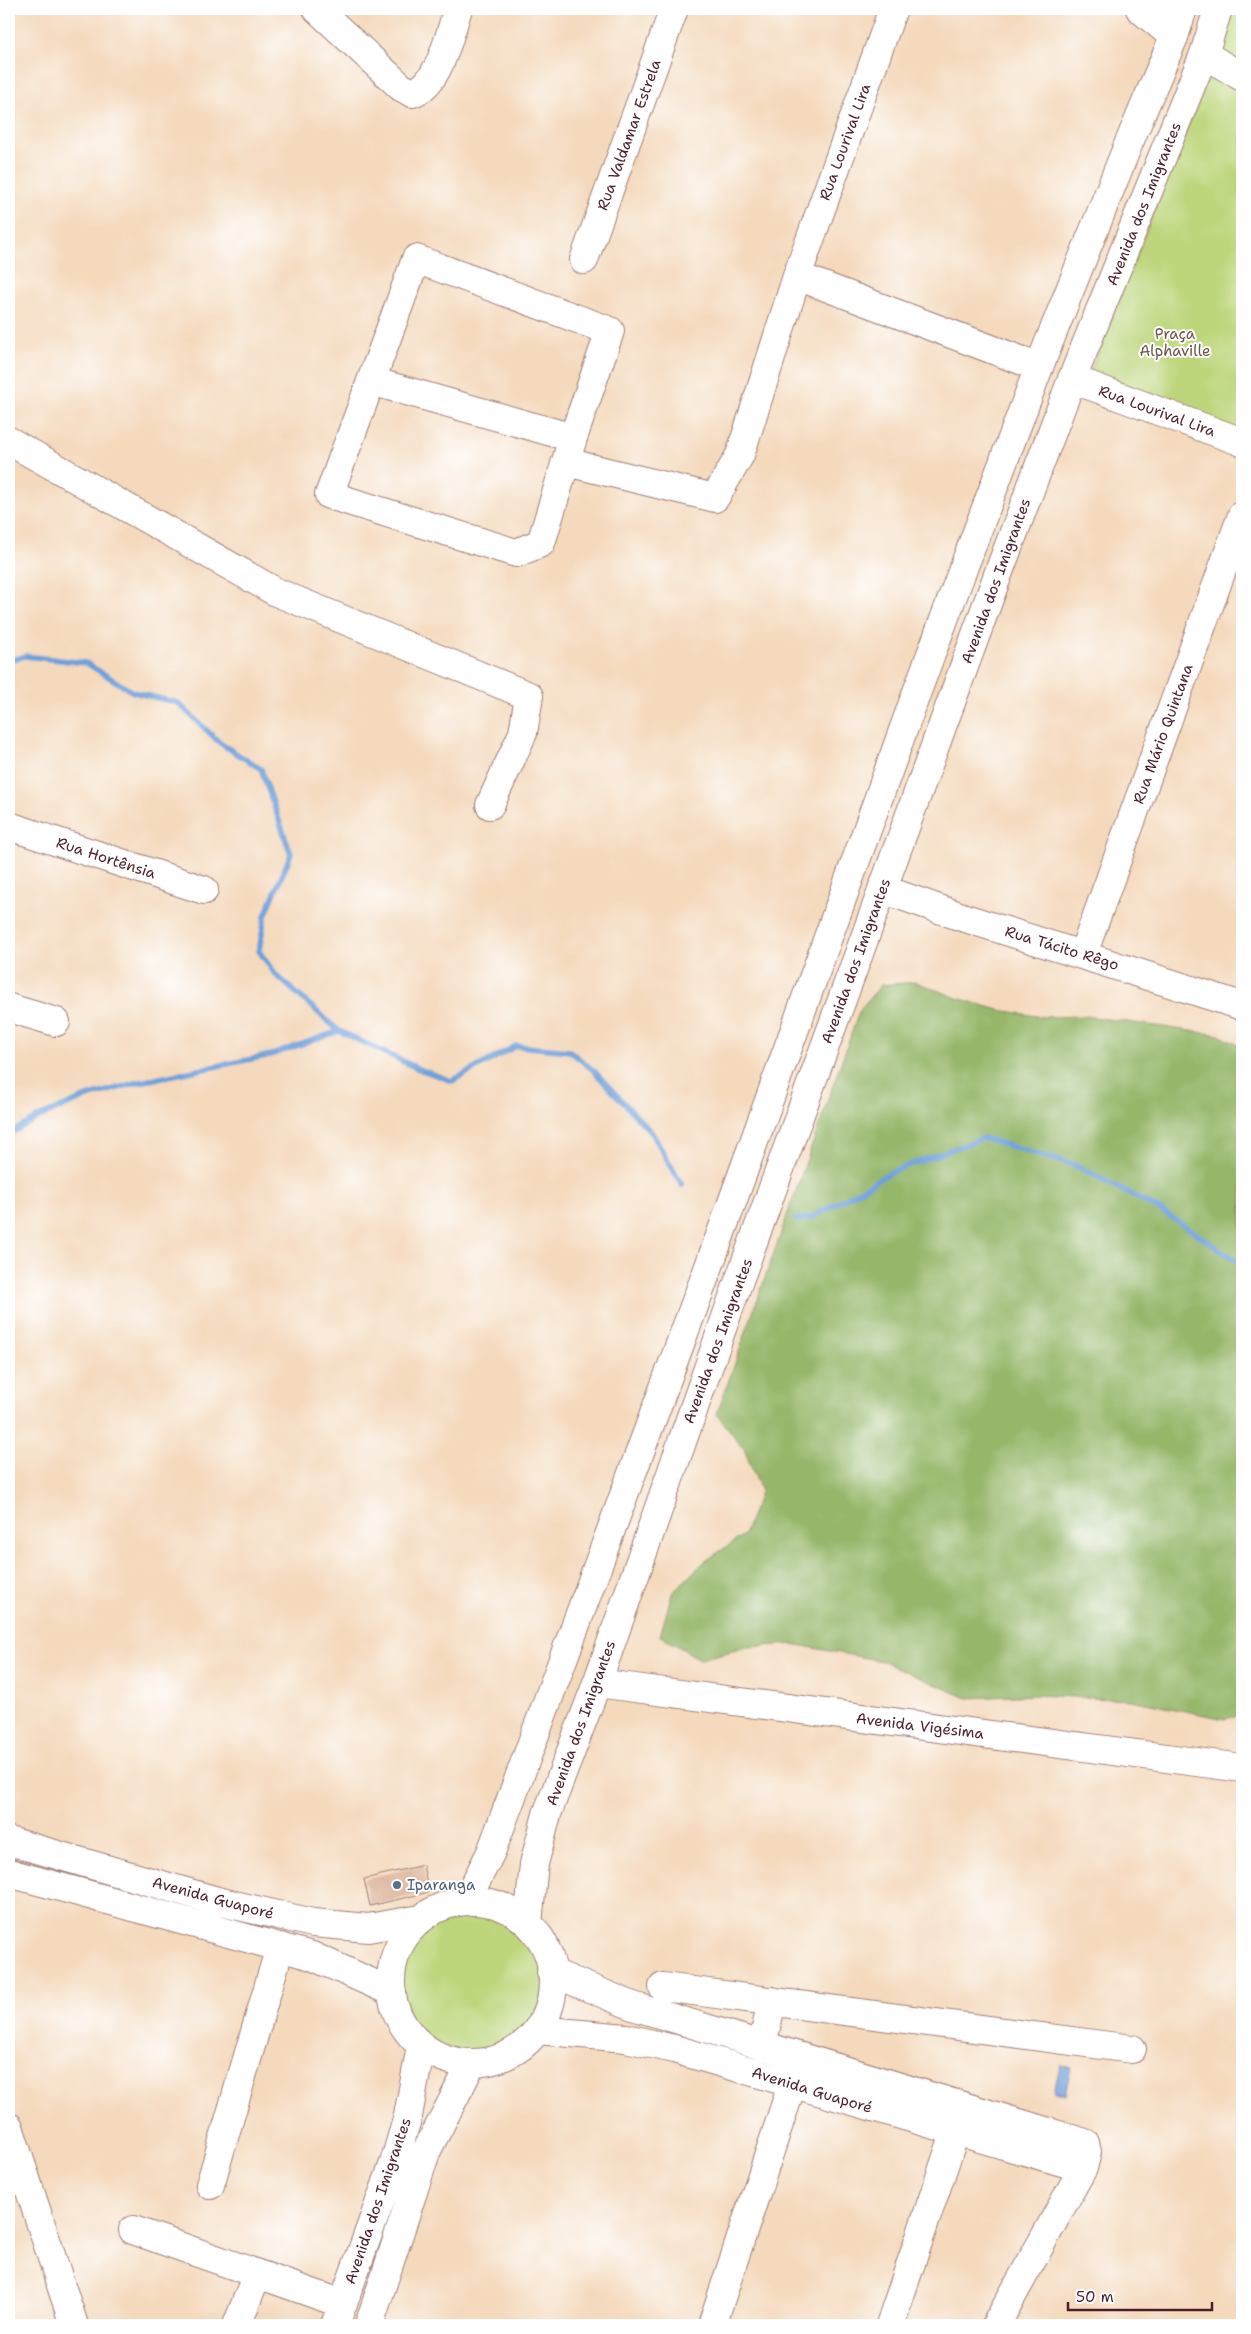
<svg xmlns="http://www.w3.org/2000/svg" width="1251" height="2334" font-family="'Shantell Sans',sans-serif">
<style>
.green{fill:#bdd67b;stroke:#847a53}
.forest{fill:#96b76b;stroke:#706b4b}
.water{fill:#70a1da;stroke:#5d6082}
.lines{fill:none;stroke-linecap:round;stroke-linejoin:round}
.stream{stroke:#70a1da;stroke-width:5.5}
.building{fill:#dab094}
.minor-casing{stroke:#9f7c74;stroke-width:30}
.major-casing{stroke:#9f7c74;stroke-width:30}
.minor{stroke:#fff;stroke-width:28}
.major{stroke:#fff;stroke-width:28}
.service-dot{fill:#5c6f8a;stroke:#fff;stroke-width:2}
.labels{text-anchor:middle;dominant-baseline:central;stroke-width:4;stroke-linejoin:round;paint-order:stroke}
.street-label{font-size:15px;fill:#4a1f2b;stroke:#fff}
.park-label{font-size:15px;fill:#6c5643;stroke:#fff}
.service-label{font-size:15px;fill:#4e5e75;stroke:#fff;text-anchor:start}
</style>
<rect width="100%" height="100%" fill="#fff"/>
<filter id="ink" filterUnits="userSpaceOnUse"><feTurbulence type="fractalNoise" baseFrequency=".02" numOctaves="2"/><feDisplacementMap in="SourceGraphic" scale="10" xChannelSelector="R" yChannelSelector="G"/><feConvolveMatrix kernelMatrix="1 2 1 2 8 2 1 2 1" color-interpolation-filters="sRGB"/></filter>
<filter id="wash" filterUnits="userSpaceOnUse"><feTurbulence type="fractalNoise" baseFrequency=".0096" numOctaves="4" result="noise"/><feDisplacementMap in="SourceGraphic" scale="20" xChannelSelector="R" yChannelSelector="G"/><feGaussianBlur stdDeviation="1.12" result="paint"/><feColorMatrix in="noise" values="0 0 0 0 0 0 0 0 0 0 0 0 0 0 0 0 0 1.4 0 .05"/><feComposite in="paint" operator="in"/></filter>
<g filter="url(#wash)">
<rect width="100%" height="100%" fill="#f4d9bc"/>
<path class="green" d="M1231 9H1242V71L1217 56Z
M1212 66 1242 84V438L1086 383Z
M401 1981a71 71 0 1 1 142 0a71 71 0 1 1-142 0Z"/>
<path class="forest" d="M916 982 957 998 999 1010 1043 1017 1086 1016 1219 1035 1242 1047V1715L1225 1719 1131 1700 1037 1695 967 1698 882 1661 792 1644 748 1647 700 1659 660 1636 672 1593 704 1562 744 1535 761 1491 744 1449 717 1414 860 1009 881 985Z"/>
<path class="water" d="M1060 2065 1071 2068 1065 2094 1054 2092Z"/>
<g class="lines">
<path class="stream" d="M9 661 25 656 86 663 133 692 178 703 220 743 261 769 291 854 265 916 259 951 275 974 339 1031 419 1069 452 1081 516 1046 570 1051 594 1071 652 1133 682 1185
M9 1134 41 1116 84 1098 135 1083 271 1055 339 1031
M796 1220 813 1217 893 1171 983 1138 1075 1165 1162 1211 1236 1260 1242 1268"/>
</g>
<g id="blocks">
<path class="building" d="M423 1865 429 1892 370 1906 364 1879Z"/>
</g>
</g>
<g filter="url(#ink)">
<use href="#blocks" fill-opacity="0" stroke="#9f7c74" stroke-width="1"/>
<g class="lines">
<g class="minor-casing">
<path id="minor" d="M317 9 401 87 412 93C440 85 449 34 458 9
M1140 9 1174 37
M1204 54 1242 77
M416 259 610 331 573 438 541 543 516 553 329 495Z
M584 260 674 9
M797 276 1039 367
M1072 379 1242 442
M371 381 573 438
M9 441 276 592 529 696 523 733 490 805
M566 462 715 498 740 455 797 276 893 9
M9 826 204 890
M882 889 962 917 1242 1006
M1083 954 1242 515
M9 1008 56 1022
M597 1683 1242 1768
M551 1972 633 2006 1085 2143 1087 2152 1083 2168 996 2325
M663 1987 1132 2049
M537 2030 626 2038 674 2049 1083 2168
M762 2046 772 2001
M9 2127 74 2325
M210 2185 280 1947
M133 2230 343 2304
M237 2325 257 2274
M335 2325 394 2163 408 2116 421 2046
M369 2325 426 2152 472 2063
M712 2325 792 2085
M890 2325 955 2133"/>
</g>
<g class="major-casing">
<path id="major" d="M9 1841 217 1901 313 1923 368 1928 421 1919
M9 1873 312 1956 392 1992
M466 1901 491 1852 520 1775 709 1266 922 678 1039 367 1128 145 1174 37 1183 9
M391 1982a81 81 0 1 1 162 0a81 81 0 1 1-162 0Z
M528 1923 534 1864 547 1814 597 1683 737 1286 997 577 1072 379 1204 54 1218 9"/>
</g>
<use href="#minor" class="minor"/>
<use href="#major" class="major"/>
</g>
</g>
<circle class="service-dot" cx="397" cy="1885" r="5"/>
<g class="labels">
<g class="street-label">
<text transform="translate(629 135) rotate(-70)">Rua Valdamar Estrela</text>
<text transform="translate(845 142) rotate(-70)">Rua Lourival Lira</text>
<text transform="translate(1144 204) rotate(-68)">Avenida dos Imigrantes</text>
<text transform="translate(1157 411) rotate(20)">Rua Lourival Lira</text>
<text transform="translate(996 581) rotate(-70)">Avenida dos Imigrantes</text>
<text transform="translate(1163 734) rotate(-70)">Rua Mário Quintana</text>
<text transform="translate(106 858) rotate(18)">Rua Hortênsia</text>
<text transform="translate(1062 948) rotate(17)">Rua Tácito Rêgo</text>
<text transform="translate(856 961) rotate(-70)">Avenida dos Imigrantes</text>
<text transform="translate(718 1341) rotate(-70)">Avenida dos Imigrantes</text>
<text transform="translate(581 1723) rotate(-70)">Avenida dos Imigrantes</text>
<text transform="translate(920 1726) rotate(7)">Avenida Vigésima</text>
<text transform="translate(213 1898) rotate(15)">Avenida Guaporé</text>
<text transform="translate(812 2090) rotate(17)">Avenida Guaporé</text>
<text transform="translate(378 2201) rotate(-71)">Avenida dos Imigrantes</text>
</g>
<g class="park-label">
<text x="1175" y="334">Praça<tspan x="1175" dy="17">Alphaville</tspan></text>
</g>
<g class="service-label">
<text x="407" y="1885">Iparanga</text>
</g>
</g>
<rect width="1251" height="2334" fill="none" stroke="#fff" stroke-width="30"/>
<path d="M1068 2302v8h144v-8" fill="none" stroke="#4a1f2b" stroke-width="2.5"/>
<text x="1076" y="2302" font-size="15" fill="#4a1f2b" stroke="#ffffff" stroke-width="4" paint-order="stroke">50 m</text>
</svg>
